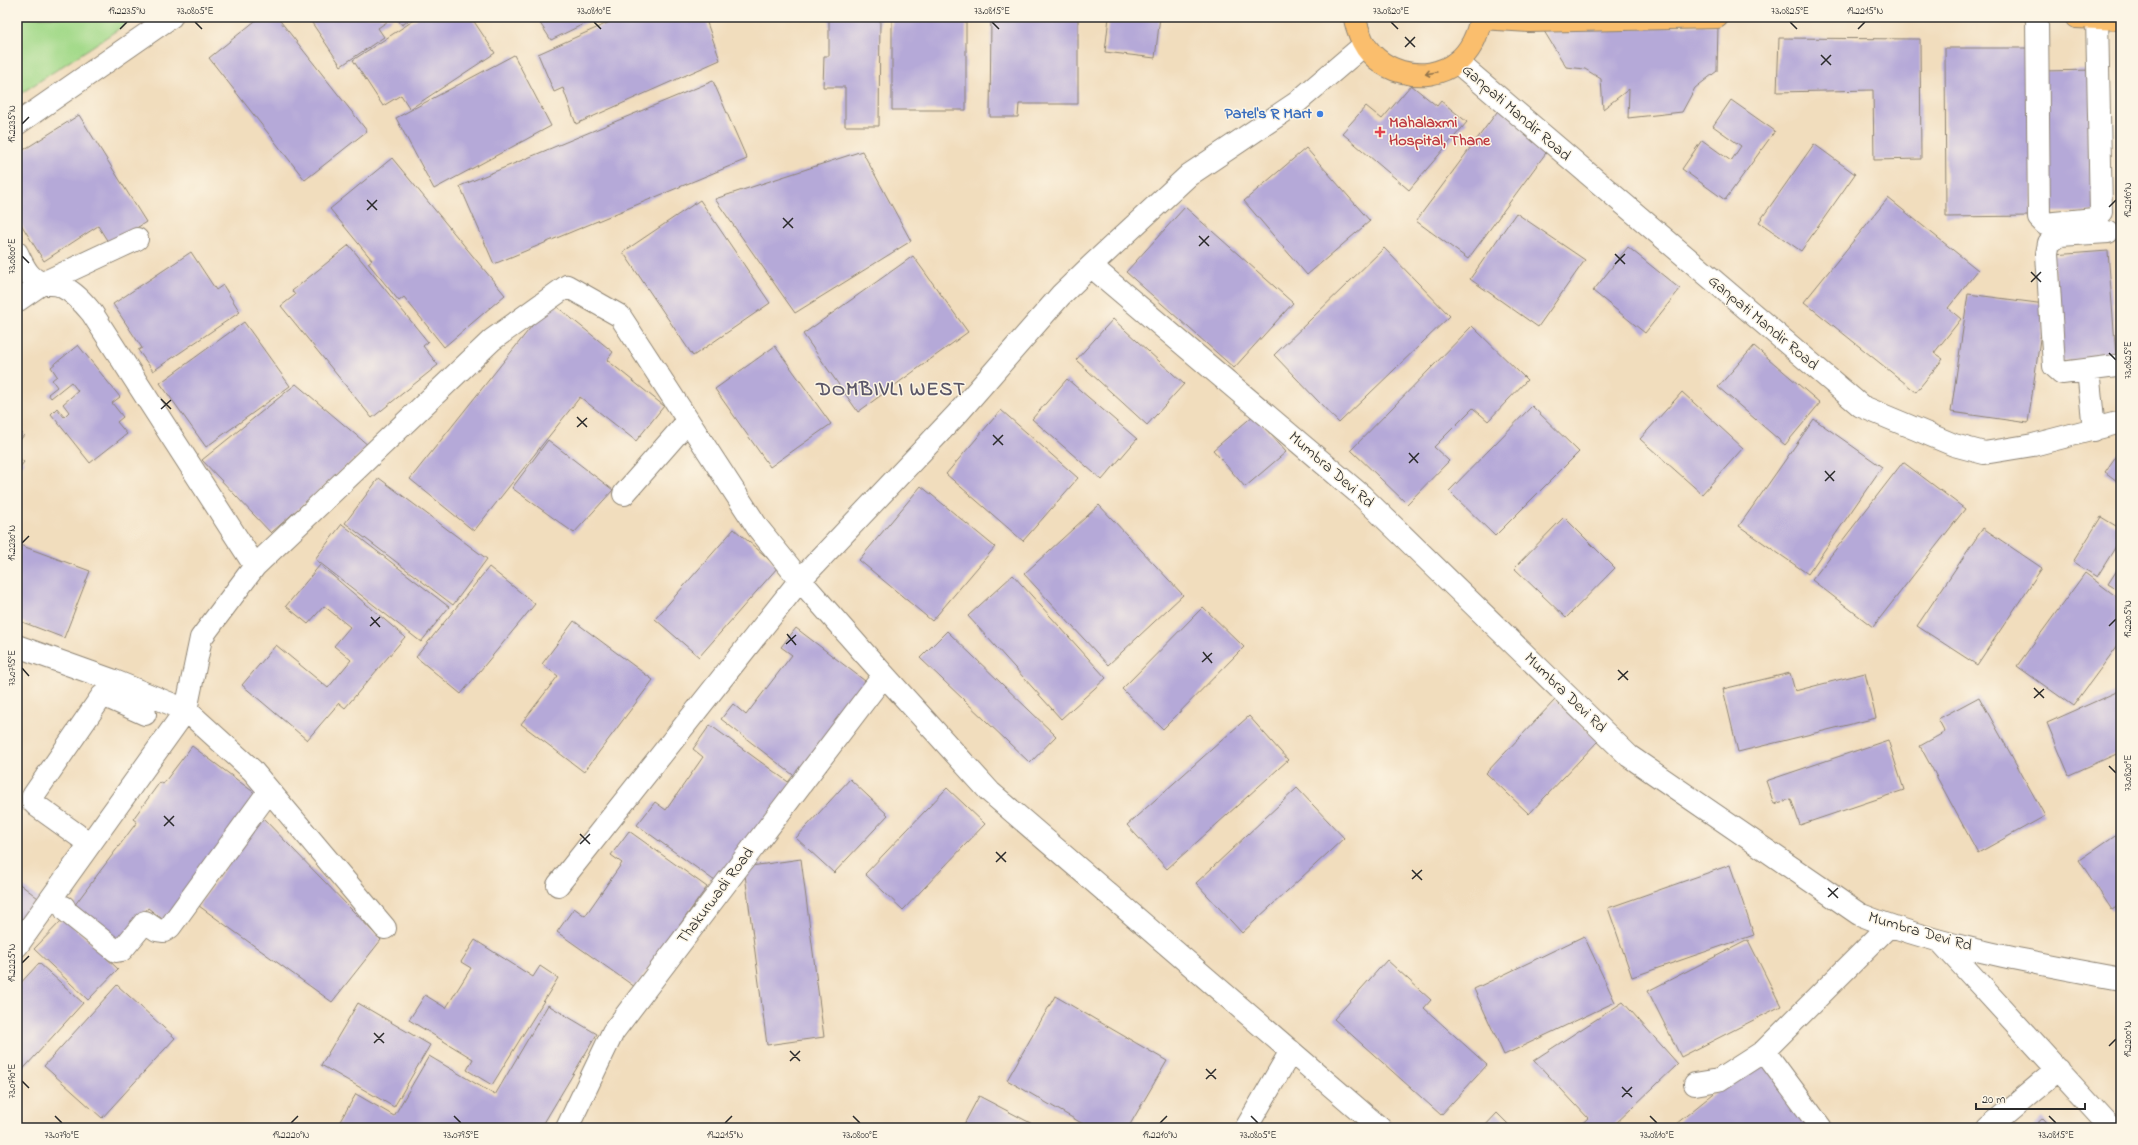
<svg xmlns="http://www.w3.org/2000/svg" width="2138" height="1145" font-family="'Indie Flower',sans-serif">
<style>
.green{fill:#a4da8b;stroke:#68825b}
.building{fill:#b5a9d8}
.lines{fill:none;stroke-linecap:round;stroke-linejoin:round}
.minor-casing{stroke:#8e8474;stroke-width:24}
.major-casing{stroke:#8e8474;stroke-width:24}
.minor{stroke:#fff;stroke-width:22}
.major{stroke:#fabe6d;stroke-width:22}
.oneway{stroke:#92744c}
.ticks{fill:none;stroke:#2b2b2b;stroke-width:1.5}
.shop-dot{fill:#3f7fe0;stroke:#fcf5e5;stroke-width:1.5}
.health-dot{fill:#e0444e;stroke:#fcf5e5;stroke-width:1.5}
.labels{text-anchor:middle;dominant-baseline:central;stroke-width:3;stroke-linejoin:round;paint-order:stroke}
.street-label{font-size:16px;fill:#2b2b2b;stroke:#fcf5e5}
.shop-label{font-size:16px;font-weight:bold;fill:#366cbe;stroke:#fcf5e5;text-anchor:end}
.health-label{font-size:16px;font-weight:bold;fill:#be3a42;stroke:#fcf5e5;text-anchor:start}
.district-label{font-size:20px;font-weight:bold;letter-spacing:1px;fill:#5b5768;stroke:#fcf5e5}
.neatline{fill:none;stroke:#2b2b2b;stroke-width:1.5}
.ticks-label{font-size:10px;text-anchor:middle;fill:#2b2b2b}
</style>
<rect width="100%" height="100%" fill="#fcf5e5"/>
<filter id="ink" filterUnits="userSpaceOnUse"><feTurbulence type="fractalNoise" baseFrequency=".025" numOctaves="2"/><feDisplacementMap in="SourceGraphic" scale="8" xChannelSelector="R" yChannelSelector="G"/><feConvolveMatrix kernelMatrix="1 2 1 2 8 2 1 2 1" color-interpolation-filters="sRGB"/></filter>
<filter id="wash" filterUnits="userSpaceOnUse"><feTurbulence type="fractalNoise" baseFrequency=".012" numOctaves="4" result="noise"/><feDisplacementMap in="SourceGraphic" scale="16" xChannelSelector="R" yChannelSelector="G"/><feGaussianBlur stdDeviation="0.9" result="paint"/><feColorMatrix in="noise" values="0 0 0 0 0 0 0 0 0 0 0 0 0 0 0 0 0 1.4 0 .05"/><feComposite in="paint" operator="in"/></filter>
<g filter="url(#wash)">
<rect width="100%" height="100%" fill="#f1ddbd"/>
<path class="green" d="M17 17H137L17 96Z"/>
<g id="blocks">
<path class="building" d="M260 17H277L367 131 305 180 209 58Z
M308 17H394L378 28 384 37 341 66Z
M396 17H414L402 25Z
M419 17H471L495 53 410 109 401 95 383 106 353 60Z
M536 17H598L551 40Z
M621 17H705L720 60 576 124 563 88 554 92 538 54Z
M829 17H880L879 126H845V87H823L824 56H829Z
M892 17H966V110H892Z
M991 17H1078V104H1019L1018 117H990Z
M1109 17H1160L1155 58 1105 52Z
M1718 25 1717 71 1695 88 1682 112 1628 118 1629 89 1603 109 1601 79 1585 69 1566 67 1544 31Z
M1779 38 1920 39 1921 159 1874 160 1873 90 1777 92Z
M1945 48H2032V216L1946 217Z
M514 55 551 126 434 189 396 118Z
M2093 70 2095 212H2044L2042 71Z
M713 81 747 159 494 264 460 186Z
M1411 85 1437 106 1441 101 1467 122 1409 190 1342 133 1366 106 1382 119Z
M1731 100 1775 131 1725 200 1682 169 1702 140 1731 161 1741 146 1713 126Z
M1500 108 1551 146 1468 259 1416 221Z
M79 115 146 222 110 245 98 226 44 261 17 218V154Z
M1814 144 1855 174 1801 251 1759 222Z
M1306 148 1370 221 1307 275 1244 201Z
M862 151 911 241 795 313 715 199Z
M392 158 505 295 444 347 404 297 399 301 368 263 372 260 330 209Z
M1888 198 1978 270 1948 308 1961 319 1934 353 1943 359 1916 392 1804 302Z
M700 200 770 303 693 356 623 252Z
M1185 207 1293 303 1234 368 1126 272Z
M1516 213 1585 260 1538 327 1470 279Z
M349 245 428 342 423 346 438 365 372 418 281 306 295 295 292 291Z
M1628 247 1680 289 1645 333 1593 291Z
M1384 248 1450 316 1339 423 1274 355Z
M2108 251 2116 357 2061 361 2053 255Z
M191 252 216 290 223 285 240 312 153 371 138 350 142 348 113 304Z
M913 256 968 332 858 412 803 334Z
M1968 294 2045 304 2028 423 1951 412Z
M551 302 613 352 607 360 664 406 636 441 580 397 474 531 410 479Z
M1113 319 1184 384 1147 425 1076 360Z
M244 322 290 386 206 447 160 383Z
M1472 326 1527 380 1488 421 1473 408 1434 447 1449 461 1407 504 1351 450Z
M78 345 120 397 112 403 123 417 117 422 127 434 90 463 51 414 57 408 64 417 69 412 63 404 78 391 71 382 51 398 48 394 57 387 52 380 57 376 51 367Z
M775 346 831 424 770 467 715 389Z
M1754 346 1820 403 1785 445 1718 387Z
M1067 379 1137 439 1102 480 1032 419Z
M296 384 369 446 271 533 202 460Z
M1682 392 1743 448 1702 494 1640 439Z
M1532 406 1579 452 1495 536 1449 491Z
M17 407 23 412 17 419Z
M1001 410 1078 478 1023 541 946 474Z
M1254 415 1286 452 1245 487 1213 450Z
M1814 419 1882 467 1808 574 1739 526Z
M17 429 24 435 17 444Z
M548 440 613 490 574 533 512 488Z
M2121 449V484L2105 472Z
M17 456 24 462 17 471Z
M1903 462 1965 509 1873 627 1812 580Z
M379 478 487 559 453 605 345 523Z
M921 486 995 547 932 621 859 560Z
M1099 505 1183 595 1108 665 1024 574Z
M1564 517 1615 568 1566 618 1514 568Z
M2101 517 2121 529V545L2118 543 2097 577 2073 562Z
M342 524 449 607 421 642 315 559Z
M1983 528 2042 568 1977 665 1917 626Z
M734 529 778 567 699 657 655 619Z
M17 544 90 571 64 638 17 620Z
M2121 564V592L2108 584Z
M320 565 405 637 345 708 339 703 307 740 242 685 276 645 328 688 351 660 334 646 350 627 324 606 308 624 286 606Z
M489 567 535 604 461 694 416 657Z
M2085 573 2121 600V641L2073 706 2017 666Z
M1013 575 1106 678 1061 719 968 616Z
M1203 607 1244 647 1163 729 1122 689Z
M574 621 653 680 584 772 521 724 558 676 542 664Z
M796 628 869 684 797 778 721 719 733 704 746 715 792 655 781 647Z
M947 631 1056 736 1030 763 920 658Z
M1790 673 1795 691 1865 673 1876 718 1738 752 1723 689Z
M2121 690V752L2069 775 2047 723Z
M1979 697 2045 816 1978 853 1920 746 1945 732 1938 719Z
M1555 700 1598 741 1529 814 1486 773Z
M1249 716 1288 760 1167 869 1127 825Z
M710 725 791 784 719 884 637 825 655 802 666 810 703 757 693 749Z
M1888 740 1904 790 1800 825 1791 799 1774 804 1766 781Z
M192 746 260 797 166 922 148 908 119 946 71 910 137 822 133 819 160 782 163 784Z
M850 779 888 815 834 873 796 838Z
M947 788 985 824 903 910 865 874Z
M1297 788 1344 838 1242 933 1196 883Z
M261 816 381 940 332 1002 199 906Z
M629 831 707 887 635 987 557 932 574 908 585 916 622 863 611 855Z
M2121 831V904L2112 910 2079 860Z
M801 859 824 1037 767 1045 744 867Z
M1730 865 1754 935 1632 977 1608 908Z
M17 882 42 901 17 934Z
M64 918 118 969 88 1000 34 949Z
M1584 936 1615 1002 1504 1055 1474 989Z
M475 940 533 977 540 966 558 978 492 1085 467 1070 473 1059 409 1020 425 995 446 1008 471 968 461 962Z
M1748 940 1781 1006 1681 1057 1648 991Z
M1387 960 1431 1000 1424 1008 1487 1065 1441 1115 1334 1019Z
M39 963 83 1003 17 1076V987Z
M117 985 175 1038 102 1118 44 1066Z
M1055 996 1167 1061 1128 1128H1090L1007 1080Z
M1623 1002 1678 1064 1611 1128H1577L1588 1118 1534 1060Z
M358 1003 430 1045 394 1107 321 1065Z
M548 1005 597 1034 541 1128H336L356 1094 394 1116 429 1056 495 1095Z
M1760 1056 1810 1128H1671Z
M979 1096 1040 1128H962Z
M1497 1113 1512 1128H1483Z
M2043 1118 2052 1128H2032Z"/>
</g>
</g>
<g filter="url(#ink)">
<use href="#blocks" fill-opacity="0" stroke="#8e8474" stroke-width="1"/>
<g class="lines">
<g class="minor-casing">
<path id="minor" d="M2037 17 2039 218 2045 224 2094 219 2101 212 2097 18
M1457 62 1861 406 1954 445 1984 453 2033 445 2121 422
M17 124 171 17
M2108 232 2060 235 2049 243 2047 254 2054 366 2062 373 2116 366
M17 253C23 265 28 279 43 283 49 285 56 283 61 286 74 292 83 302 92 313L255 566
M1091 266 1362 496 1629 756 1859 914C1943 948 2033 962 2121 979
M17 301 43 283 137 239
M2088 370 2094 430
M624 494 688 421
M17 646 112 680 186 710 17 946
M90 844 37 806 33 802V796L102 696H105L145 714
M558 885 800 580 865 654 990 792 1380 1128
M64 907 66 911 116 951 122 950 145 922 157 930 164 931 170 927 269 791
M385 928 252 770 186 710 201 638 255 566 492 340 567 286 620 316 758 528 800 580 958 413 1061 295 1091 266 1189 175 1295 104 1364 45
M1941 942 2111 1128
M1695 1084 1719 1080 1764 1051
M567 1128 613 1032 884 675
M1246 1128 1291 1051
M1821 1128 1764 1051 1889 926
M1988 1128 2058 1069"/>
</g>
<g class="major-casing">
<path id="major" d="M1355 17C1355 23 1358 29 1360 35 1373 72 1425 87 1457 62 1471 51 1478 34 1481 17
M2076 17 2121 19
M1482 18 1529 21 1717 17"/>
</g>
<use href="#minor" class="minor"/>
<use href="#major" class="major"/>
</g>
<defs><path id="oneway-shaft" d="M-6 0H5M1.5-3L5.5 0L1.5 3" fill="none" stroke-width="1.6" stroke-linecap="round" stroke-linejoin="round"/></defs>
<use class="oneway" href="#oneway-shaft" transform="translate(1431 73) rotate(170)"/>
</g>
<path class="ticks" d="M195 22 202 29M594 22 601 29M992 22 999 29M1391 22 1398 29M1790 22 1797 29M120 29 127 22M1858 29 1865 22M1405 37 1415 47M1405 47 1415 37M1821 55 1831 65M1821 65 1831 55M22 124 29 117M367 200 377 210M2109 207 2116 200M367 210 377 200M783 218 793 228M783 228 793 218M1199 236 1209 246M1199 246 1209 236M1615 254 1625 264M22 256 29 263M1615 264 1625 254M2031 272 2041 282M2031 282 2041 272M2109 353 2116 360M161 399 171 409M161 409 171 400M577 417 587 427M577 427 587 418M993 435 1003 445M993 445 1003 435M1409 453 1418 463M1409 463 1419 453M1825 471 1834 481M1825 481 1835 471M22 543 29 536M371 617 380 627M370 626 380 617M2109 626 2116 619M787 634 796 645M786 644 796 635M1203 652 1212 663M1202 662 1212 653M22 668 29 676M1618 670 1628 680M1618 680 1628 671M2034 688 2044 698M2034 698 2044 689M2109 766 2116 773M164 816 174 826M164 826 174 816M580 834 590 844M580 844 590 834M996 852 1006 862M996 862 1006 852M1412 870 1422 880M1412 879 1422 870M1828 888 1838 898M1828 897 1838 888M22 963 29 956M374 1033 384 1043M374 1043 384 1033M2109 1046 2116 1039M790 1051 800 1061M790 1061 800 1051M1206 1069 1216 1079M1206 1079 1216 1069M22 1081 29 1088M1622 1087 1632 1097M1622 1097 1632 1087M55 1116 62 1123M454 1116 461 1123M853 1116 860 1123M1251 1116 1258 1123M1650 1116 1657 1123M2049 1116 2056 1123M291 1123 298 1116M725 1123 732 1116M1160 1123 1167 1116"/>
<circle class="shop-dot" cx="1320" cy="114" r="4"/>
<path class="health-dot" d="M1378 126h4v4h4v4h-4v4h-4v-4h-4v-4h4z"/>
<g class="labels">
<g class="street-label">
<text transform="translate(1516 113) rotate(41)">Ganpati Mandir Road</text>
<text transform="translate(1763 323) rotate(40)">Ganpati Mandir Road</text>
<text transform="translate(1331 470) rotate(41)">Mumbra Devi Rd</text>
<text transform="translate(1565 693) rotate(44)">Mumbra Devi Rd</text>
<text transform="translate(716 896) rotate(-53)">Thakurwadi Road</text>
<text transform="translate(1920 932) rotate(16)">Mumbra Devi Rd</text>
</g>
<g class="shop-label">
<text x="1312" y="114">Patel's R Mart</text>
</g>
<g class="health-label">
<text x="1389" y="123">Mahalaxmi<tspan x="1389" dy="18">Hospital, Thane</tspan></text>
</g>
<g class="district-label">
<text x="891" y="390">DOMBIVLI WEST</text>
</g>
</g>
<rect width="2138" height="1145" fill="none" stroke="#fcf5e5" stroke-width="44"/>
<path d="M1976 1103v6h109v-6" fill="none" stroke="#2b2b2b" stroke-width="2"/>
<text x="1982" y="1103" font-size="12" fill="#2b2b2b" stroke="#fcf5e5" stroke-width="3" paint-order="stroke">20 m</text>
<rect x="22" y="22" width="2094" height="1101" class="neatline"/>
<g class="ticks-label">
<text x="127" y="14">19.2235°N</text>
<text x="195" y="14">73.0805°E</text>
<text x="594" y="14">73.0810°E</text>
<text x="992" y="14">73.0815°E</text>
<text x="1391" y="14">73.0820°E</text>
<text x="1790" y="14">73.0825°E</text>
<text x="1865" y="14">19.2215°N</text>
<text transform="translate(11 124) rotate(-90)" y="4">19.2235°N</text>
<text transform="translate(2127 200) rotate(-90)" y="4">19.2210°N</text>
<text transform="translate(11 256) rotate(-90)" y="4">73.0800°E</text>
<text transform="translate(2127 360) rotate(-90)" y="4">73.0825°E</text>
<text transform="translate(11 543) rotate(-90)" y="4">19.2230°N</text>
<text transform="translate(2127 619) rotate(-90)" y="4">19.2205°N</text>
<text transform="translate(11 668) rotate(-90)" y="4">73.0795°E</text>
<text transform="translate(2127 773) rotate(-90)" y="4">73.0820°E</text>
<text transform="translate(11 963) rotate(-90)" y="4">19.2225°N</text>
<text transform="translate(2127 1039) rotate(-90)" y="4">19.2200°N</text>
<text transform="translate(11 1081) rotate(-90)" y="4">73.0790°E</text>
<text x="62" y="1138">73.0790°E</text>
<text x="291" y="1138">19.2220°N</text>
<text x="461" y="1138">73.0795°E</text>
<text x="725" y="1138">19.2215°N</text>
<text x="860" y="1138">73.0800°E</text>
<text x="1160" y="1138">19.2210°N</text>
<text x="1258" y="1138">73.0805°E</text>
<text x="1657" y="1138">73.0810°E</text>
<text x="2056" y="1138">73.0815°E</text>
</g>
</svg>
